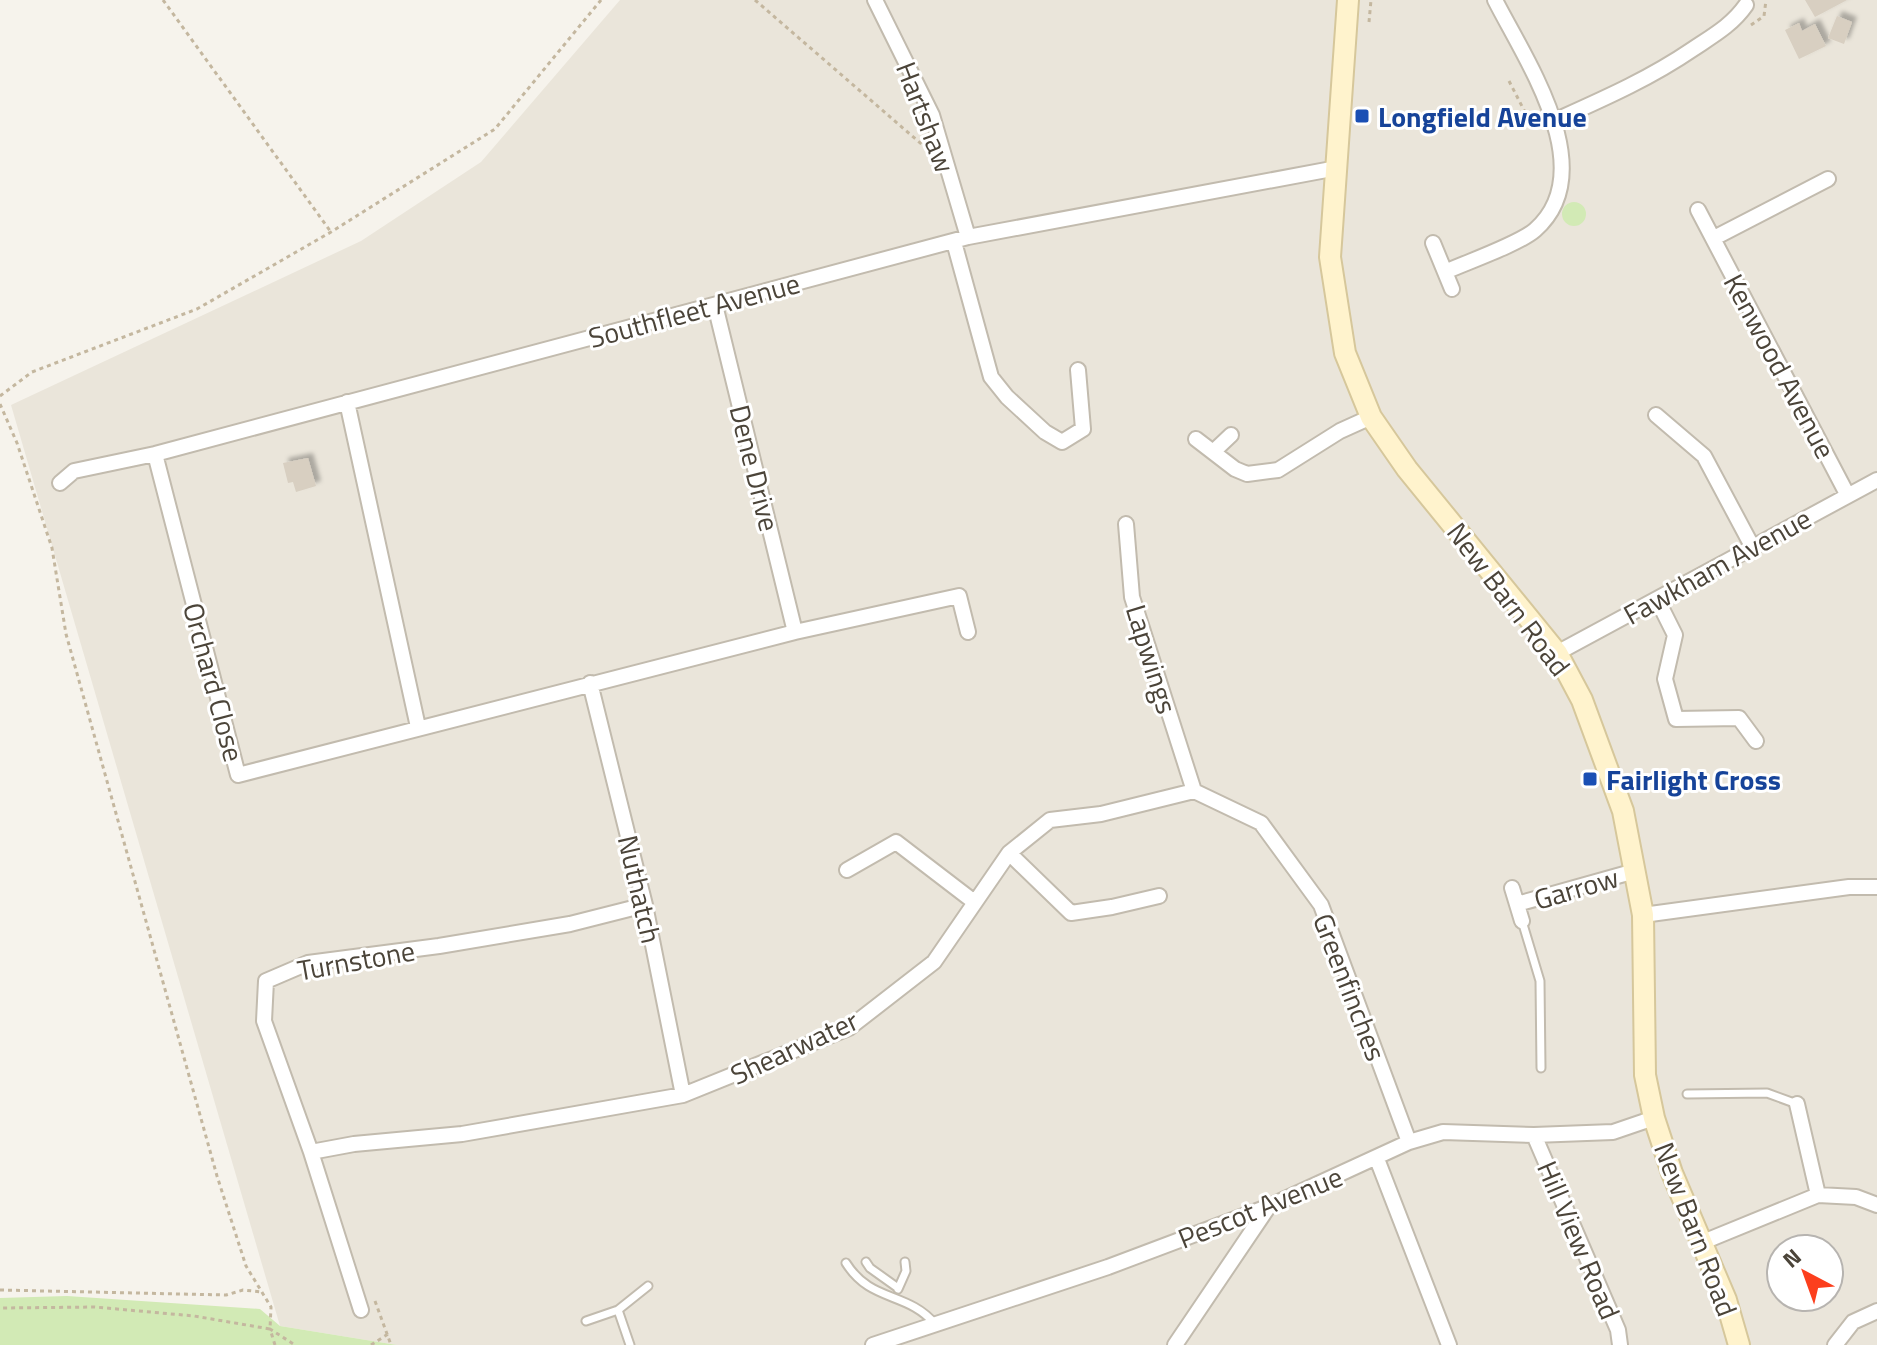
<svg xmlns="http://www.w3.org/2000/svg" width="1877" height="1345" font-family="'Titillium Web',sans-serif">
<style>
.residential{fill:#eae5da;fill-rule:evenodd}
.green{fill:#d2eab5}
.building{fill:#d8cfc1;filter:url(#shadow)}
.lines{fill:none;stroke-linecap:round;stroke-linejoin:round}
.lane-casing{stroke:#c2bbae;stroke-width:11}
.street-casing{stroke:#c2bbae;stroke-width:18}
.secondary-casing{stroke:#d6c79b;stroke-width:24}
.path{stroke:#c4b79f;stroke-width:3;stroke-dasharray:4 4;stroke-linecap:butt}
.lane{stroke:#fff;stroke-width:7}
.street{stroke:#fff;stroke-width:14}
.secondary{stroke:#fff3cd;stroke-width:20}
.transit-dot{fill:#1a4fb4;stroke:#fff;stroke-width:3}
.labels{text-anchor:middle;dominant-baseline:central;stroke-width:6;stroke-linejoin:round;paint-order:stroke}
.transit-label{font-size:28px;font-weight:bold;fill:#164399;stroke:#fff;text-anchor:start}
.street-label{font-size:28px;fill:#4b4439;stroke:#fff}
</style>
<defs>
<filter id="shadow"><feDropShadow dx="5" dy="-5" stdDeviation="2" flood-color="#0004"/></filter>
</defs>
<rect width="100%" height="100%" fill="#f6f3ec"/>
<path class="residential" d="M620 0H1877V1345H397L280 1326 11 405 361 241 481 162ZM1781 1249H1829V1297H1781Z"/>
<path class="green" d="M1562 214a12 12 0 1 1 24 0a12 12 0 1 1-24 0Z
M67 1296 260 1309 280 1326 397 1345H0V1298Z"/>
<path class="building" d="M1805 0H1847L1815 17Z
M1837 16 1852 22 1844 44 1828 38Z
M1799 23 1802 31 1815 24 1826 46 1799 59 1785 30Z
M308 458 316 486 296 492 293 482 288 483 283 463Z"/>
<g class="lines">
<g class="lane-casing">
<path id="lane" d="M1522 921 1540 981 1541 1068
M1687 1094 1767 1093 1797 1104
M866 1262 870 1268 898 1288
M846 1263C871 1303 907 1291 935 1324
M898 1289 906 1271 905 1262
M618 1310 648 1286
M586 1321 618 1310 630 1345"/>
</g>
<g class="street-casing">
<path id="street" d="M875 0 932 115 968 237
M1554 121C1603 99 1649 79 1693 49 1714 35 1732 25 1746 5
M1698 210 1847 494
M1714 238 1828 179
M954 242 991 377 1007 397 1045 432 1062 442 1083 429 1078 370
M1433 243 1452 289
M1445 272C1467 262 1519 244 1535 230 1602 171 1526 61 1495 0
M715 305 795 632
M347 402 418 727
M1656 415 1704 456 1752 546
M1196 439 1235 469 1247 474 1278 470 1340 431 1371 417
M1213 452 1231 435
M155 454 238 775 795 632 959 596 968 632
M60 483 74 471 155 454 968 237 1337 168
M1126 524 1132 597 1194 791
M1657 599 1675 635 1665 679 1676 719 1739 718 1756 741
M1557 653 1877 480
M590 683 645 905 683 1095
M1194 791 1261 823 1321 905 1409 1142
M1009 853 1071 913 1112 907 1159 896
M847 870 896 842 973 901
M1512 888 1522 921
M1517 904 1635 871
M1643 915 1849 887H1877
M1797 1104 1818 1195
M1534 1135 1618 1330 1620 1345
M311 1152 354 1144 462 1134 683 1095 849 1028 934 962 1009 853 1050 820 1101 814 1194 791
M1377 1159 1449 1345
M1703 1242 1818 1195 1856 1197 1877 1205
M361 1310 311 1152 264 1021 266 981 308 963 439 946 570 924 645 905
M873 1345 1108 1267 1270 1206 1409 1142 1443 1132 1534 1135 1613 1132 1654 1118
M1175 1345 1269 1206
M1835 1345 1853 1322 1877 1311"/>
</g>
<g class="secondary-casing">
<path id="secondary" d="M1348 0 1330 257 1345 353 1371 417 1407 469 1557 653 1582 700 1623 811 1643 915 1645 1075 1654 1118 1672 1173 1726 1300 1739 1345"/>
</g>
<path class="path" d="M163 0 331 232
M755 0 926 148
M1369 22 1371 0
M1751 25 1764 16 1766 0
M1509 81 1526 114
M0 396 32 372 197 309 331 232 495 129 601 0
M0 404 17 443 52 548 66 634 217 1176 246 1266 271 1307 270 1329 194 1316 95 1307 0 1308
M0 1290 226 1295 243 1290 262 1292
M375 1301 391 1345
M275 1345 270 1329 295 1345
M371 1345 388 1334"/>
<use href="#lane" class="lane"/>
<use href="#street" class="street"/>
<use href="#secondary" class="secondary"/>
</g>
<g class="transit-dot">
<rect x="1354" y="108" width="16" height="16" rx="4"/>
<rect x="1582" y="771" width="16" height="16" rx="4"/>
</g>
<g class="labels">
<g class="transit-label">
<text x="1378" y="116">Longfield Avenue</text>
<text x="1606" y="779">Fairlight Cross</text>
</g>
<g class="street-label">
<text transform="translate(926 117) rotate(69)">Hartshaw</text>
<text transform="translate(694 310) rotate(-15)">Southfleet Avenue</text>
<text transform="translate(1780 366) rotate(62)">Kenwood Avenue</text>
<text transform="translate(755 468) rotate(76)">Dene Drive</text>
<text transform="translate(1717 566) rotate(-29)">Fawkham Avenue</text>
<text transform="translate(1509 599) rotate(53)">New Barn Road</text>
<text transform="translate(1152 659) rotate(73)">Lapwings</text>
<text transform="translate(214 682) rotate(75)">Orchard Close</text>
<text transform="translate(1576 888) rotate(-16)">Garrow</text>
<text transform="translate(640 889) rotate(77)">Nuthatch</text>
<text transform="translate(356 960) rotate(-10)">Turnstone</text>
<text transform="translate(1350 987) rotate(69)">Greenfinches</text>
<text transform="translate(794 1047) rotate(-25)">Shearwater</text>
<text transform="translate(1260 1207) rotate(-22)">Pescot Avenue</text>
<text transform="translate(1696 1229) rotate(69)">New Barn Road</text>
<text transform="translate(1579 1240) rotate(67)">Hill View Road</text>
</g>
</g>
<g transform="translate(1805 1273) rotate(319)"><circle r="38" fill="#ffffff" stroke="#b7b4b0" stroke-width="2"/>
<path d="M0-6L14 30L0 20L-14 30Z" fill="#fc3f1d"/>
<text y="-12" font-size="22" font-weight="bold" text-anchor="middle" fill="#4b4439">N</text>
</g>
</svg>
